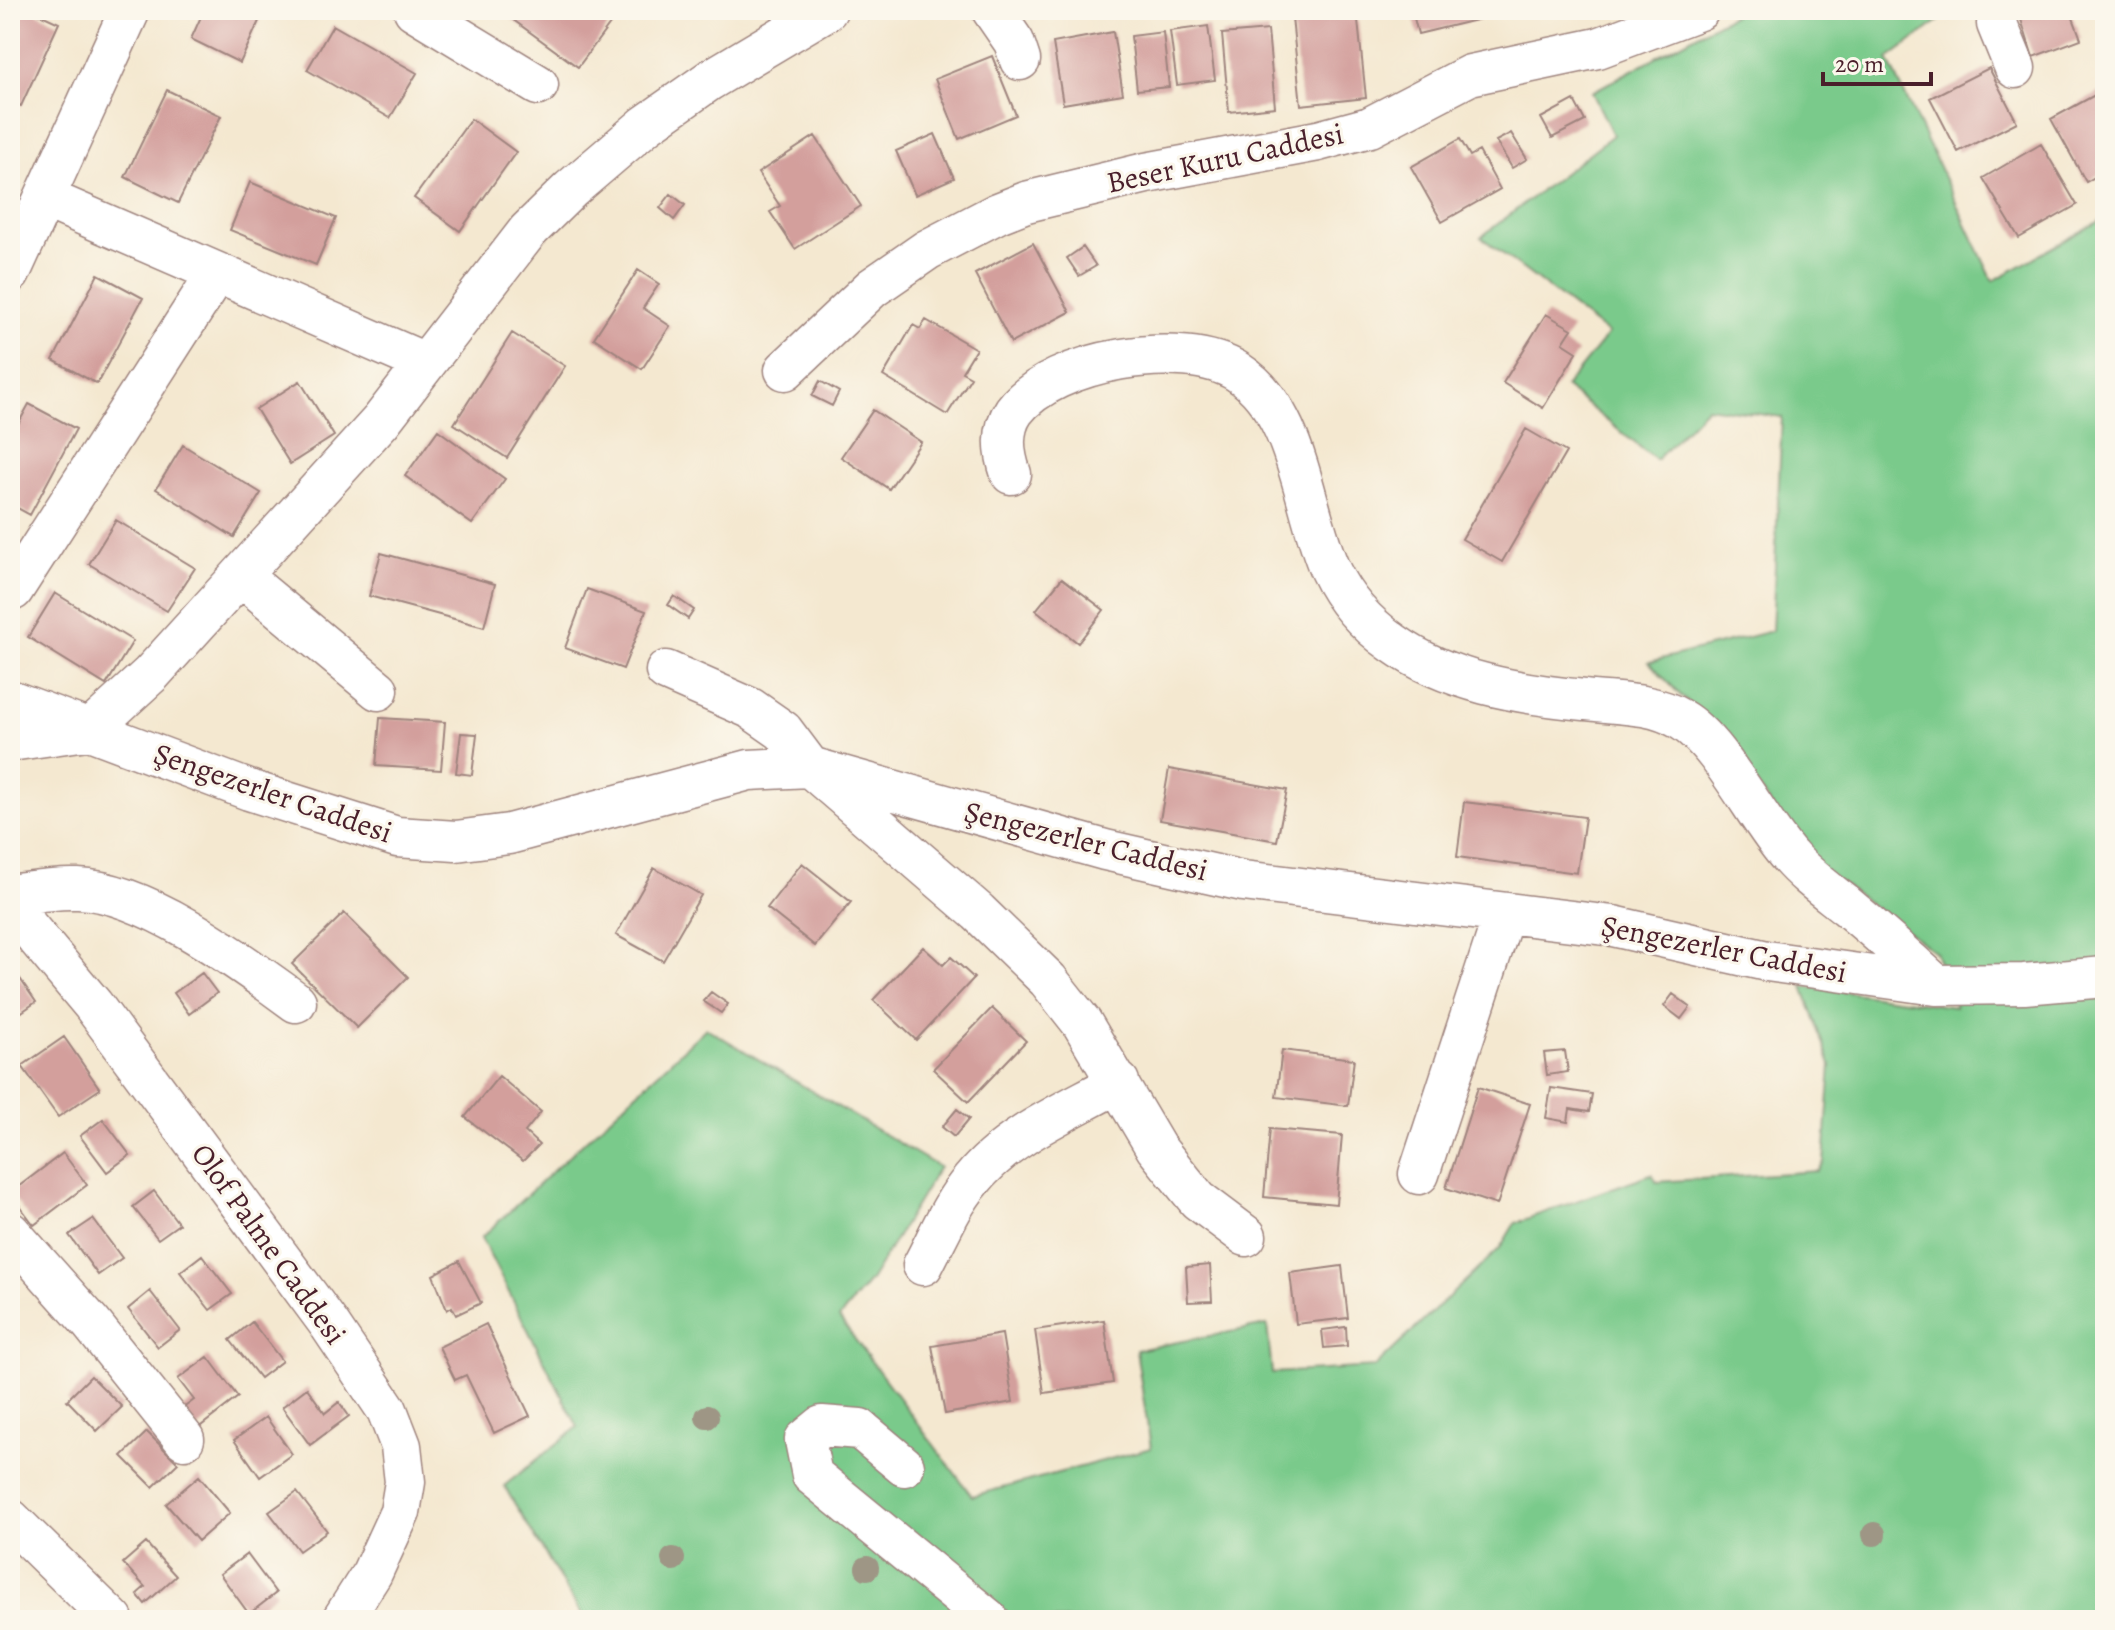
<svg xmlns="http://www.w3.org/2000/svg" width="2115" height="1630" font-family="Alegreya,serif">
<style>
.green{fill:#7aca8b;stroke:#62745b;stroke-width:2}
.building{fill:#d39f9c}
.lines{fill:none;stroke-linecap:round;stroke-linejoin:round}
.minor-casing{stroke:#9f847e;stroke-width:43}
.minor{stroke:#fff;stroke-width:40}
.tree{fill:#9e9685}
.labels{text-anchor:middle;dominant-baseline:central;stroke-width:6;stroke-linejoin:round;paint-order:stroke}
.street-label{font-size:30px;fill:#4a1f2b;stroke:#fbf7ec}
</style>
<rect width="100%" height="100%" fill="#fbf7ec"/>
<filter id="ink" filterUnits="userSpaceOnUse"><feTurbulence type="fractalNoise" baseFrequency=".0125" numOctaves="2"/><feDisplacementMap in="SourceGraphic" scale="16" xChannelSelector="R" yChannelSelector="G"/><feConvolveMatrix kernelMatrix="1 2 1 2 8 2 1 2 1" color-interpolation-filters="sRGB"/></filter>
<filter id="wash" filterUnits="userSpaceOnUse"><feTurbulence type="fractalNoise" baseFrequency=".006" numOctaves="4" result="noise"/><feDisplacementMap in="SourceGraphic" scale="32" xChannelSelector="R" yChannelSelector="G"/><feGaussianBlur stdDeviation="1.8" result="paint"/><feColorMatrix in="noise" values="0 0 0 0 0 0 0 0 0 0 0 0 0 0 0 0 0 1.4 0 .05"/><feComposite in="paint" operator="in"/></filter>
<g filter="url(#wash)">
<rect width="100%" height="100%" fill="#f4e8d0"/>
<path class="green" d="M1742 10H1953L1888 59 1993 281 2105 218V1620H585L504 1486 578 1427 481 1238 706 1028 939 1167 870 1281 839 1318 972 1496 1151 1448 1136 1350 1267 1325 1272 1373 1375 1367 1500 1248 1515 1223 1651 1174 1657 1182 1818 1171 1824 1162 1831 1065 1803 986 1955 1007 1935 952 1833 877 1798 846 1737 755 1649 662 1772 631 1782 417 1707 407 1656 460 1565 387 1608 334 1481 237 1613 135 1592 92Z"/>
<g id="blocks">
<path class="building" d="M10 10H31L59 23 21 106 10 102Z
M204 10H264L240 63 191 39Z
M519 10H599L613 20 578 67 512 19Z
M1412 10H1478L1480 19 1418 34Z
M2018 10H2070L2081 39 2033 57Z
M1357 11 1366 98 1301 105 1292 18Z
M333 25 417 73 390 118 307 70Z
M1208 26 1215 80 1177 85 1170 31Z
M1268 30 1275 107 1229 112 1222 34Z
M1113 32 1123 94 1063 104 1053 43Z
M1163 32 1169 87 1137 90 1131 36Z
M992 56 1016 115 959 139 935 79Z
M1989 68 2017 122 1958 152 1930 98Z
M167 90 221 116 178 203 125 177Z
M2104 90 2105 171 2086 182 2051 119Z
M1574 100 1585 121 1552 138 1541 118Z
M471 119 516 152 460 231 414 198Z
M1511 133 1527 159 1512 168 1496 141Z
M935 134 954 178 915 195 896 151Z
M815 136 861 206 795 249 770 212 780 206 758 173Z
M1460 139 1470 156 1479 151 1500 189 1442 222 1411 167Z
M2041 144 2077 205 2019 238 1983 178Z
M250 182 336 218 316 265 230 230Z
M671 194 685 205 674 220 660 208Z
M1033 243 1070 312 1011 343 975 274Z
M1083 247 1096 266 1079 276 1067 258Z
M638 270 659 284 643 308 670 326 642 369 594 338Z
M98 274 143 298 97 384 53 360Z
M1546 314 1572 329 1563 343 1577 352 1543 408 1503 383Z
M926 320 976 349 962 372 971 377 947 415 883 376 913 325 920 329Z
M512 333 565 366 507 458 454 424Z
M300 381 334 436 290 464 256 409Z
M820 381 839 392 832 406 812 396Z
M29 404 76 429 30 515 10 504V439Z
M873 410 921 442 889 489 841 457Z
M1526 429 1566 452 1502 562 1462 539Z
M438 430 505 479 472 524 405 476Z
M183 445 261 493 234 537 156 489Z
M116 520 195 568 167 611 89 564Z
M381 553 495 584 484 627 369 596Z
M1062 578 1104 610 1078 643 1036 610Z
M587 589 646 611 623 669 565 648Z
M55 593 133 641 106 685 28 637Z
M674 596 694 610 688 619 668 605Z
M380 718 445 722 441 770 376 766Z
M461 733 477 734 472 775 456 773Z
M1169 769 1287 790 1277 841 1160 820Z
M1464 802 1585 817 1577 873 1457 857Z
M802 863 851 902 815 946 767 908Z
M654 868 701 895 663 961 616 935Z
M344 913 408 977 357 1028 292 964Z
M923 947 943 965 951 957 974 978 916 1040 873 1000Z
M10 964 36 1002 10 1020Z
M202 973 217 993 189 1014 174 993Z
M711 992 728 1004 721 1013 703 1001Z
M1673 994 1690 1007 1681 1019 1664 1006Z
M992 1008 1026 1041 968 1102 933 1069Z
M64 1037 100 1089 58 1117 22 1066Z
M1282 1050 1354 1059 1348 1106 1276 1097Z
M1565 1051 1568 1072 1547 1075 1544 1053Z
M499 1076 541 1112 525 1132 539 1145 523 1161 465 1117Z
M1478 1087 1530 1104 1497 1205 1446 1188Z
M1551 1088 1592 1094 1589 1112 1570 1109 1568 1122 1546 1118Z
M957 1109 969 1119 954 1137 942 1127Z
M103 1119 130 1155 107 1172 80 1136Z
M1270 1129 1342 1135 1336 1204 1264 1197Z
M63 1153 87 1185 34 1225 10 1193Z
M154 1191 179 1224 158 1239 133 1207Z
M93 1219 122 1258 98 1275 69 1235Z
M202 1255 232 1294 210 1310 180 1272Z
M459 1261 481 1303 456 1315 452 1307 447 1310 433 1275Z
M1210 1265 1212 1301 1188 1302 1186 1267Z
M1342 1266 1348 1318 1296 1324 1290 1273Z
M150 1291 180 1330 158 1347 128 1309Z
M1104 1320 1113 1383 1044 1393 1035 1330Z
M252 1322 282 1361 260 1378 230 1340Z
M486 1324 530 1416 494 1433 466 1375 455 1380 439 1347Z
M1346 1327 1347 1346 1324 1348 1322 1330Z
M1002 1334 1013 1402 945 1414 932 1346Z
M208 1357 238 1397 197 1429 182 1409 194 1400 178 1379Z
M91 1376 122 1407 97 1431 67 1400Z
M307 1388 325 1413 339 1402 349 1416 310 1445 282 1407Z
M266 1417 292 1454 260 1477 234 1440Z
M147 1432 178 1463 153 1487 122 1456Z
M199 1476 230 1513 198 1541 166 1504Z
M297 1492 327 1531 299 1551 269 1512Z
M146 1543 176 1576 145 1604 137 1594 145 1587 123 1563Z
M247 1554 276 1593 249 1614 220 1574Z"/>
</g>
</g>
<g filter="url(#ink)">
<use href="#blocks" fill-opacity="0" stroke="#9f847e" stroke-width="2"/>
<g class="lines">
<g class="minor-casing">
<path id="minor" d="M414 10 538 85
M992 10 1014 42 1020 60
M1999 10 1997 24 2015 68
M45 198 425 363
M10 273 130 10
M785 370 872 288 927 250 998 213 1026 202 1146 173 1318 141 1370 127 1470 75 1598 48 1699 10
M1011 474C1004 454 1001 430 1014 411 1053 359 1185 338 1238 372 1300 412 1302 508 1330 570 1344 600 1366 624 1393 643 1447 682 1520 694 1585 700 1617 704 1651 702 1680 719 1720 742 1756 819 1789 856 1805 875 1828 891 1848 907 1878 932 1907 958 1936 985
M241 576 378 690
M13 590 217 273
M666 671 750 708 783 731 810 767 978 912 1048 980 1082 1023 1156 1148 1198 1200 1246 1236
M10 700 249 790 397 837 456 841 509 834 749 770 810 767 1105 850 1243 881 1613 926 1767 961 1936 985 2024 984 2105 977
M91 729 151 674 381 421 528 231 571 189 646 125 710 80 827 10
M10 741 87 730
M10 895C32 892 55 888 78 889 146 891 241 962 296 1002
M10 899 27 926 93 1005 329 1324 387 1410 401 1446 405 1482 400 1512 372 1573 342 1620
M1419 1174 1504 914
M10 1232 91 1323 184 1439
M923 1265C938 1237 951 1204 972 1180 1008 1135 1070 1110 1119 1082
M904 1466 860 1429 822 1426 805 1440 812 1475 989 1620
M10 1519 113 1620"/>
</g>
<use href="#minor" class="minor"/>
</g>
<g class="tree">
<circle cx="707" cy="1417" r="12"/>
<circle cx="1874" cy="1534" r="12"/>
<circle cx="673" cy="1559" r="12"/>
<circle cx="867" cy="1568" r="12"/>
</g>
</g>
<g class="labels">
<g class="street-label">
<text transform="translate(1225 158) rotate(-12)">Beser Kuru Caddesi</text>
<text transform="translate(273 793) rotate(19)">Şengezerler Caddesi</text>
<text transform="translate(1086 841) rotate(14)">Şengezerler Caddesi</text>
<text transform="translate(1724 949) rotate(11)">Şengezerler Caddesi</text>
<text transform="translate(269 1244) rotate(54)">Olof Palme Caddesi</text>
</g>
</g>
<rect width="2115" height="1630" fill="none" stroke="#fbf7ec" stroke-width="40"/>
<path d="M1823 72v12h108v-12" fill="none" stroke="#4a1f2b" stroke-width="4"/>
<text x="1835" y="72" font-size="24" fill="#4a1f2b" stroke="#fbf7ec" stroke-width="6" paint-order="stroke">20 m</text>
</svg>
